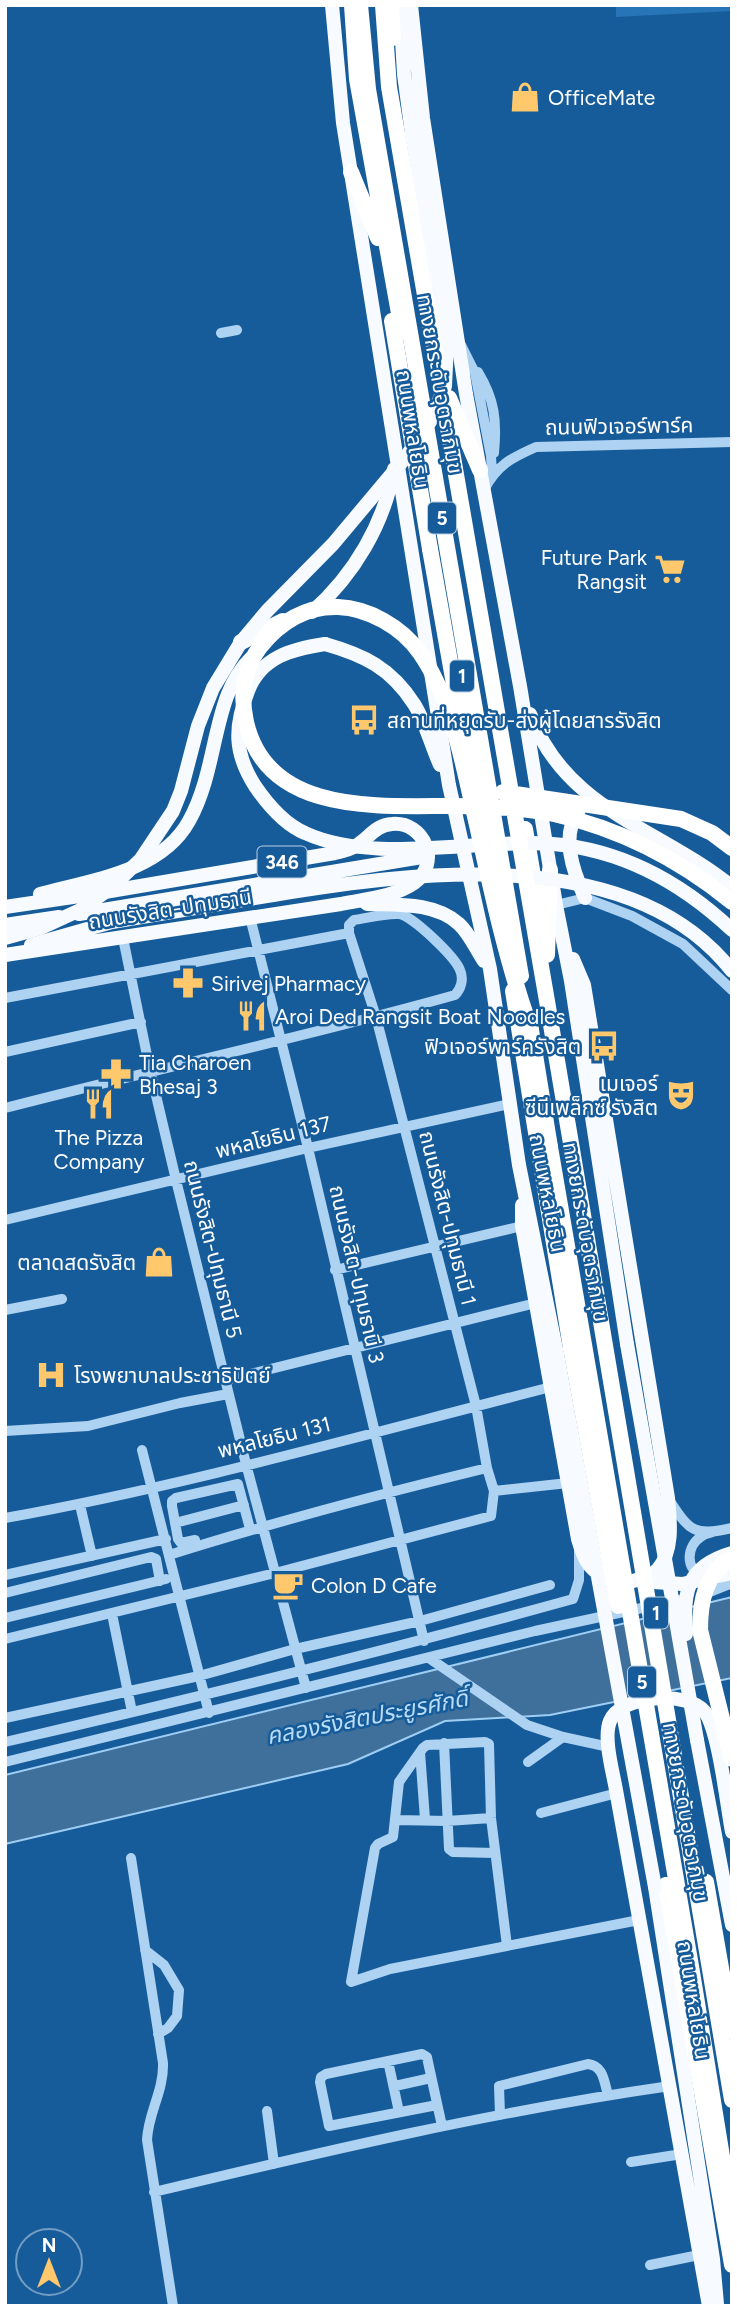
<svg xmlns="http://www.w3.org/2000/svg" width="737" height="2311" font-family="Figtree,'Noto Sans Thai',sans-serif">
<style>
.green{fill:#2775b7}
.water{fill:#3f6f9b;stroke:#9fcef4;stroke-width:2}
.lines{fill:none;stroke-linecap:round;stroke-linejoin:round}
.minor{stroke:#add2f2;stroke-width:10}
.major{stroke:#f7fbff;stroke-width:14}
.highway{stroke:#fff;stroke-width:16}
.major-bridge{stroke:#f7fbff;stroke-width:14}
.highway-bridge{stroke:#fff;stroke-width:16}
.labels{text-anchor:middle;dominant-baseline:central;stroke-width:5;stroke-linejoin:round;paint-order:stroke}
.shield{fill:#175c9a;stroke:#b9cee1;stroke-width:2}
.shield-label{font-size:19px;font-weight:bold;fill:#fff}
.poi-label{font-size:21px;fill:#fff;stroke:#175c9a;text-anchor:start}
.street-label{font-size:21px;fill:#fff;stroke:#175c9a}
.water-label{font-size:23px;font-style:italic;fill:#b9dcf8;stroke:#175c9a}
</style>
<rect width="100%" height="100%" fill="#175c9a"/>
<path class="green" d="M616 5H732V11L616 17Z"/>
<path class="water" d="M732 1597V1678L550 1715 445 1721 348 1764 5 1844V1775Z"/>
<g class="lines">
<path class="minor" d="M221 333 237 330
M460 343 475 373 491 456 492 475
M478 372C495 400 497 421 494 453
M484 490C497 465 511 458 536 447L732 442
M556 905 585 898 632 916 683 944 732 990
M250 917 308 1148 424 1641
M123 938 150 1070 176 1180 246 1464 306 1688
M5 998 349 933V925L354 920C368 918 385 913 399 914 412 915 455 957 460 970 464 979 461 989 455 995 306 1037 155 1069 5 1108
M5 1052 141 1022
M5 1220 308 1148 510 1104
M335 1270 522 1226
M5 1310 62 1299
M226 1380 536 1303
M5 1431 88 1426 180 1403 228 1394
M142 1450 209 1713
M494 1491 568 1483
M668 1498C689 1530 692 1537 732 1528
M80 1505 92 1556
M5 1518C189 1485 370 1433 551 1387
M175 1523 244 1505
M195 1540 181 1543 178 1539 172 1506V1501L176 1498 238 1484 249 1525
M169 1555C274 1522 380 1494 487 1468
M5 1575 166 1539
M702 1576C685 1569 686 1546 702 1536 705 1534 709 1533 713 1532
M5 1593 151 1557 156 1559 160 1581
M702 1595 732 1583
M112 1614 132 1712
M5 1618 166 1579
M5 1639 275 1573 491 1516 494 1491 487 1468 476 1406 376 1017 349 933
M429 1658 527 1725 563 1737 609 1747
M5 1718 199 1676 295 1649 420 1621 550 1585
M5 1742C196 1698 385 1651 573 1599L579 1580V1548
M444 1743 449 1849 453 1852 495 1853
M420 1752 425 1819
M5 1762 535 1631 679 1600
M528 1762 563 1737
M541 1813 617 1793
M397 1820 447 1821 491 1818
M131 1858 163 2063C164 2091 148 2113 147 2140L173 2306
M507 1946 491 1818 489 1744 485 1742 427 1745 423 1748 399 1782 393 1837 378 1844 375 1848 351 1982 390 1969 639 1920
M145 1950 164 1965 179 1990 177 2016 168 2028 158 2034
M388 2061 399 2112
M395 2086 431 2078
M437 2105 329 2126 320 2082 321 2077 326 2074 422 2054 427 2057 428 2062 442 2126
M267 2111 274 2164
M500 2115 499 2086 588 2064C604 2066 604 2082 608 2095
M631 2162 682 2154
M154 2192C325 2151 496 2111 670 2086
M650 2265 699 2255"/>
<path class="major" d="M332 5 343 123 449 785 490 969 519 1165 557 1354
M400 5 404 74 412 134
M411 5 423 118 466 394 520 686 556 905 571 981 627 1344
M312 612C354 575 384 524 394 469
M325 644C364 655 391 668 414 704 424 719 432 747 440 765
M530 714C566 811 660 828 732 887
M579 810C560 836 573 871 585 898
M40 894C91 880 161 872 189 821 203 796 209 767 215 740 222 710 228 681 251 658
M367 904C397 905 435 902 459 924 469 933 476 949 484 961
M5 907 93 894 335 853C344 851 353 849 360 843 371 835 377 825 392 824 424 821 442 863 414 883 394 897 364 899 341 904L5 955
M5 925 59 917
M31 945 112 922 273 895
M573 959 584 985 668 1498C670 1520 674 1550 658 1569 652 1576 642 1578 633 1581
M522 1205V1226L578 1539C583 1556 587 1568 603 1576
M640 1581 682 1584 732 1573
M697 1740 732 1925
M655 1887 713 2259 717 2304
M709 2306 616 1790C613 1772 603 1738 610 1721 620 1695 688 1690 705 1712 719 1731 727 1806 732 1832"/>
<path class="highway" d="M352 5 357 79 402 330
M391 5 393 38
M351 172 378 238
M392 321 430 549
M449 398 480 470
M241 642 283 621
M462 680 491 858
M525 829 542 928
M547 955 550 870
M513 991 571 1348
M531 1030 550 1147
M706 1882 732 2031
M666 1885 732 2265"/>
<path class="major-bridge" d="M325 644C292 649 261 657 248 691 234 727 234 753 255 786 268 805 284 824 305 833 375 865 478 838 553 844 623 850 682 883 732 930
M273 895C413 872 631 842 732 971
M79 914 428 856
M5 938 41 928 80 910 112 887 141 859 173 811 181 791 198 726 213 688 241 642 267 611 333 544 406 457 431 420 445 386 447 345 412 134
M627 1344 697 1740
M557 1354 655 1887
M686 1634C682 1592 687 1566 732 1553"/>
<path class="highway-bridge" d="M360 5 368 89 521 976
M383 5 389 87 547 1001 732 2100
M430 549 462 729
M503 792 681 819 712 833 732 848
M531 1030C507 963 492 894 477 825 464 770 453 700 420 653 402 627 368 608 338 607 305 606 280 622 260 647 243 670 240 694 246 722 267 815 378 806 451 806 485 806 521 807 554 814 621 829 679 859 732 902
M550 1147 692 1972 732 2218
M571 1348 618 1606
M732 1558C705 1573 700 1602 700 1630L732 1759"/>
</g>
<defs>
<g id="shop-bare" transform="scale(2.415)"><path d="M-5-2.5h2.3a2.7 3.5 0 0 1 5.4 0H5L5.5 6h-11ZM-1.5-2.5h3a1.5 2.3 0 0 0-3 0Z" fill="#ffc86d" stroke="#175c9a" stroke-width="2.5" paint-order="stroke"/></g>
<g id="supermarket-bare" transform="scale(2.415)"><path d="M-6-5.5h2.5l.6 2H6L4.5 2H-2.5L-4.4-4H-6ZM-1.5 3.2a1.3 1.3 0 1 0 .1 0ZM3 3.2a1.3 1.3 0 1 0 .1 0Z" fill="#ffc86d" stroke="#175c9a" stroke-width="2.5" paint-order="stroke"/></g>
<g id="bus-bare" transform="scale(2.415)"><path d="M-5-6H5V4H4V6H2V4H-2V6H-4V4H-5ZM-3.5-4V0h7V-4ZM-3.5 1.2v1.5H-2V1.2ZM2 1.2v1.5H3.5V1.2Z" fill="#ffc86d" stroke="#175c9a" stroke-width="2.5" paint-order="stroke"/></g>
<g id="pharmacy-bare" transform="scale(2.415)"><path d="M-2-6h4v4h4v4h-4v4h-4v-4h-4v-4h4Z" fill="#ffc86d" stroke="#175c9a" stroke-width="2.5" paint-order="stroke"/></g>
<g id="restaurant-bare" transform="scale(2.415)"><path d="M-5-6h1v4h1v-4h1v4h1v-4h1v5L-1.5 .5V6h-2V.5L-5-1ZM5-6V6H3V1.5H1.5Q1.5-4 5-6Z" fill="#ffc86d" stroke="#175c9a" stroke-width="2.5" paint-order="stroke"/></g>
<g id="theatre-bare" transform="scale(2.415)"><path d="M-5-5.5Q0-4 5-5.5V0Q5 5 0 6Q-5 5-5 0ZM-3.3-2.5H-1v1.5H-3.3ZM1-2.5H3.3v1.5H1ZM-2.8 1Q0 5.5 2.8 1Z" fill="#ffc86d" stroke="#175c9a" stroke-width="2.5" paint-order="stroke"/></g>
<g id="hospital-bare" transform="scale(2.415)"><path d="M-5-5h3v3.5h4V-5h3V5h-3V1.5h-4V5h-3Z" fill="#ffc86d" stroke="#175c9a" stroke-width="2.5" paint-order="stroke"/></g>
<g id="cafe-bare" transform="scale(2.415)"><path d="M-5.5-4.5H6V0H3Q3 3.5 0 3.5H-2.5Q-5.5 3.5-5.5 0ZM3-3.2v2h1.7v-2ZM-6 4.5H4V6H-6Z" fill="#ffc86d" stroke="#175c9a" stroke-width="2.5" paint-order="stroke"/></g>
</defs>
<g fill-rule="evenodd">
<use href="#shop-bare" x="525" y="97"/>
<use href="#supermarket-bare" x="670" y="569"/>
<use href="#bus-bare" x="364" y="720"/>
<use href="#pharmacy-bare" x="188" y="983"/>
<use href="#restaurant-bare" x="252" y="1016"/>
<use href="#bus-bare" x="604" y="1046"/>
<use href="#pharmacy-bare" x="116" y="1074"/>
<use href="#theatre-bare" x="681" y="1095"/>
<use href="#restaurant-bare" x="99" y="1104"/>
<use href="#shop-bare" x="159" y="1262"/>
<use href="#hospital-bare" x="51" y="1375"/>
<use href="#cafe-bare" x="288" y="1585"/>
</g>
<g class="labels">
<g class="shield">
<rect x="428" y="502.5" width="28" height="31" rx="5"/>
<rect x="450" y="660.5" width="24" height="31" rx="5"/>
<rect x="257.5" y="846.5" width="49" height="31" rx="5"/>
<rect x="644" y="1597.5" width="24" height="31" rx="5"/>
<rect x="628" y="1666.5" width="28" height="31" rx="5"/>
</g>
<g class="shield-label">
<text x="442" y="518">5</text>
<text x="462" y="676">1</text>
<text x="282" y="862">346</text>
<text x="656" y="1613">1</text>
<text x="642" y="1682">5</text>
</g>
<g class="poi-label">
<text x="548" y="97">OfficeMate</text>
<text x="647" y="557" text-anchor="end">Future Park<tspan x="647" dy="24">Rangsit</tspan></text>
<text x="387" y="720">สถานที่หยุดรับ-ส่งผู้โดยสารรังสิต</text>
<text x="211" y="983">Sirivej Pharmacy</text>
<text x="275" y="1016">Aroi Ded Rangsit Boat Noodles</text>
<text x="581" y="1046" text-anchor="end">ฟิวเจอร์พาร์ครังสิต</text>
<text x="139" y="1062">Tia Charoen<tspan x="139" dy="24">Bhesaj 3</tspan></text>
<text x="658" y="1083" text-anchor="end">เมเจอร์<tspan x="658" dy="24">ซีนีเพล็กซ์ รังสิต</tspan></text>
<text x="99" y="1137" text-anchor="middle">The Pizza<tspan x="99" dy="24">Company</tspan></text>
<text x="136" y="1262" text-anchor="end">ตลาดสดรังสิต</text>
<text x="74" y="1375">โรงพยาบาลประชาธิปัตย์</text>
<text x="311" y="1585">Colon D Cafe</text>
</g>
<g class="street-label">
<text transform="translate(440 384) rotate(80)">ทางยกระดับอุตราภิมุข</text>
<text transform="translate(619 426) rotate(-1)">ถนนฟิวเจอร์พาร์ค</text>
<text transform="translate(413 429) rotate(81)">ถนนพหลโยธิน</text>
<text transform="translate(170 909) rotate(-9)">ถนนรังสิต-ปทุมธานี</text>
<text transform="translate(273 1137) rotate(-14)">พหลโยธิน 137</text>
<text transform="translate(548 1193) rotate(79)">ถนนพหลโยธิน</text>
<text transform="translate(448 1218) rotate(76)">ถนนรังสิต-ปทุมธานี 1</text>
<text transform="translate(586 1232) rotate(80)">ทางยกระดับอุตราภิมุข</text>
<text transform="translate(213 1249) rotate(76)">ถนนรังสิต-ปทุมธานี 5</text>
<text transform="translate(357 1274) rotate(77)">ถนนรังสิต-ปทุมธานี 3</text>
<text transform="translate(274 1437) rotate(-14)">พหลโยธิน 131</text>
<text transform="translate(686 1812) rotate(80)">ทางยกระดับอุตราภิมุข</text>
<text transform="translate(694 2000) rotate(81)">ถนนพหลโยธิน</text>
</g>
<g class="water-label">
<text transform="translate(367 1717) rotate(-11)">คลองรังสิตประยูรศักดิ์</text>
</g>
</g>
<rect width="737" height="2311" fill="none" stroke="#ffffff" stroke-width="14"/>
<g transform="translate(49 2262)"><circle r="33" fill="#175c9a" stroke="#749dc2" stroke-width="2"/>
<path d="M0-5L12 26L0 18L-12 26Z" fill="#ffc86d"/>
<text y="-10" font-size="19" font-weight="bold" text-anchor="middle" fill="#ffffff">N</text>
</g>
</svg>
